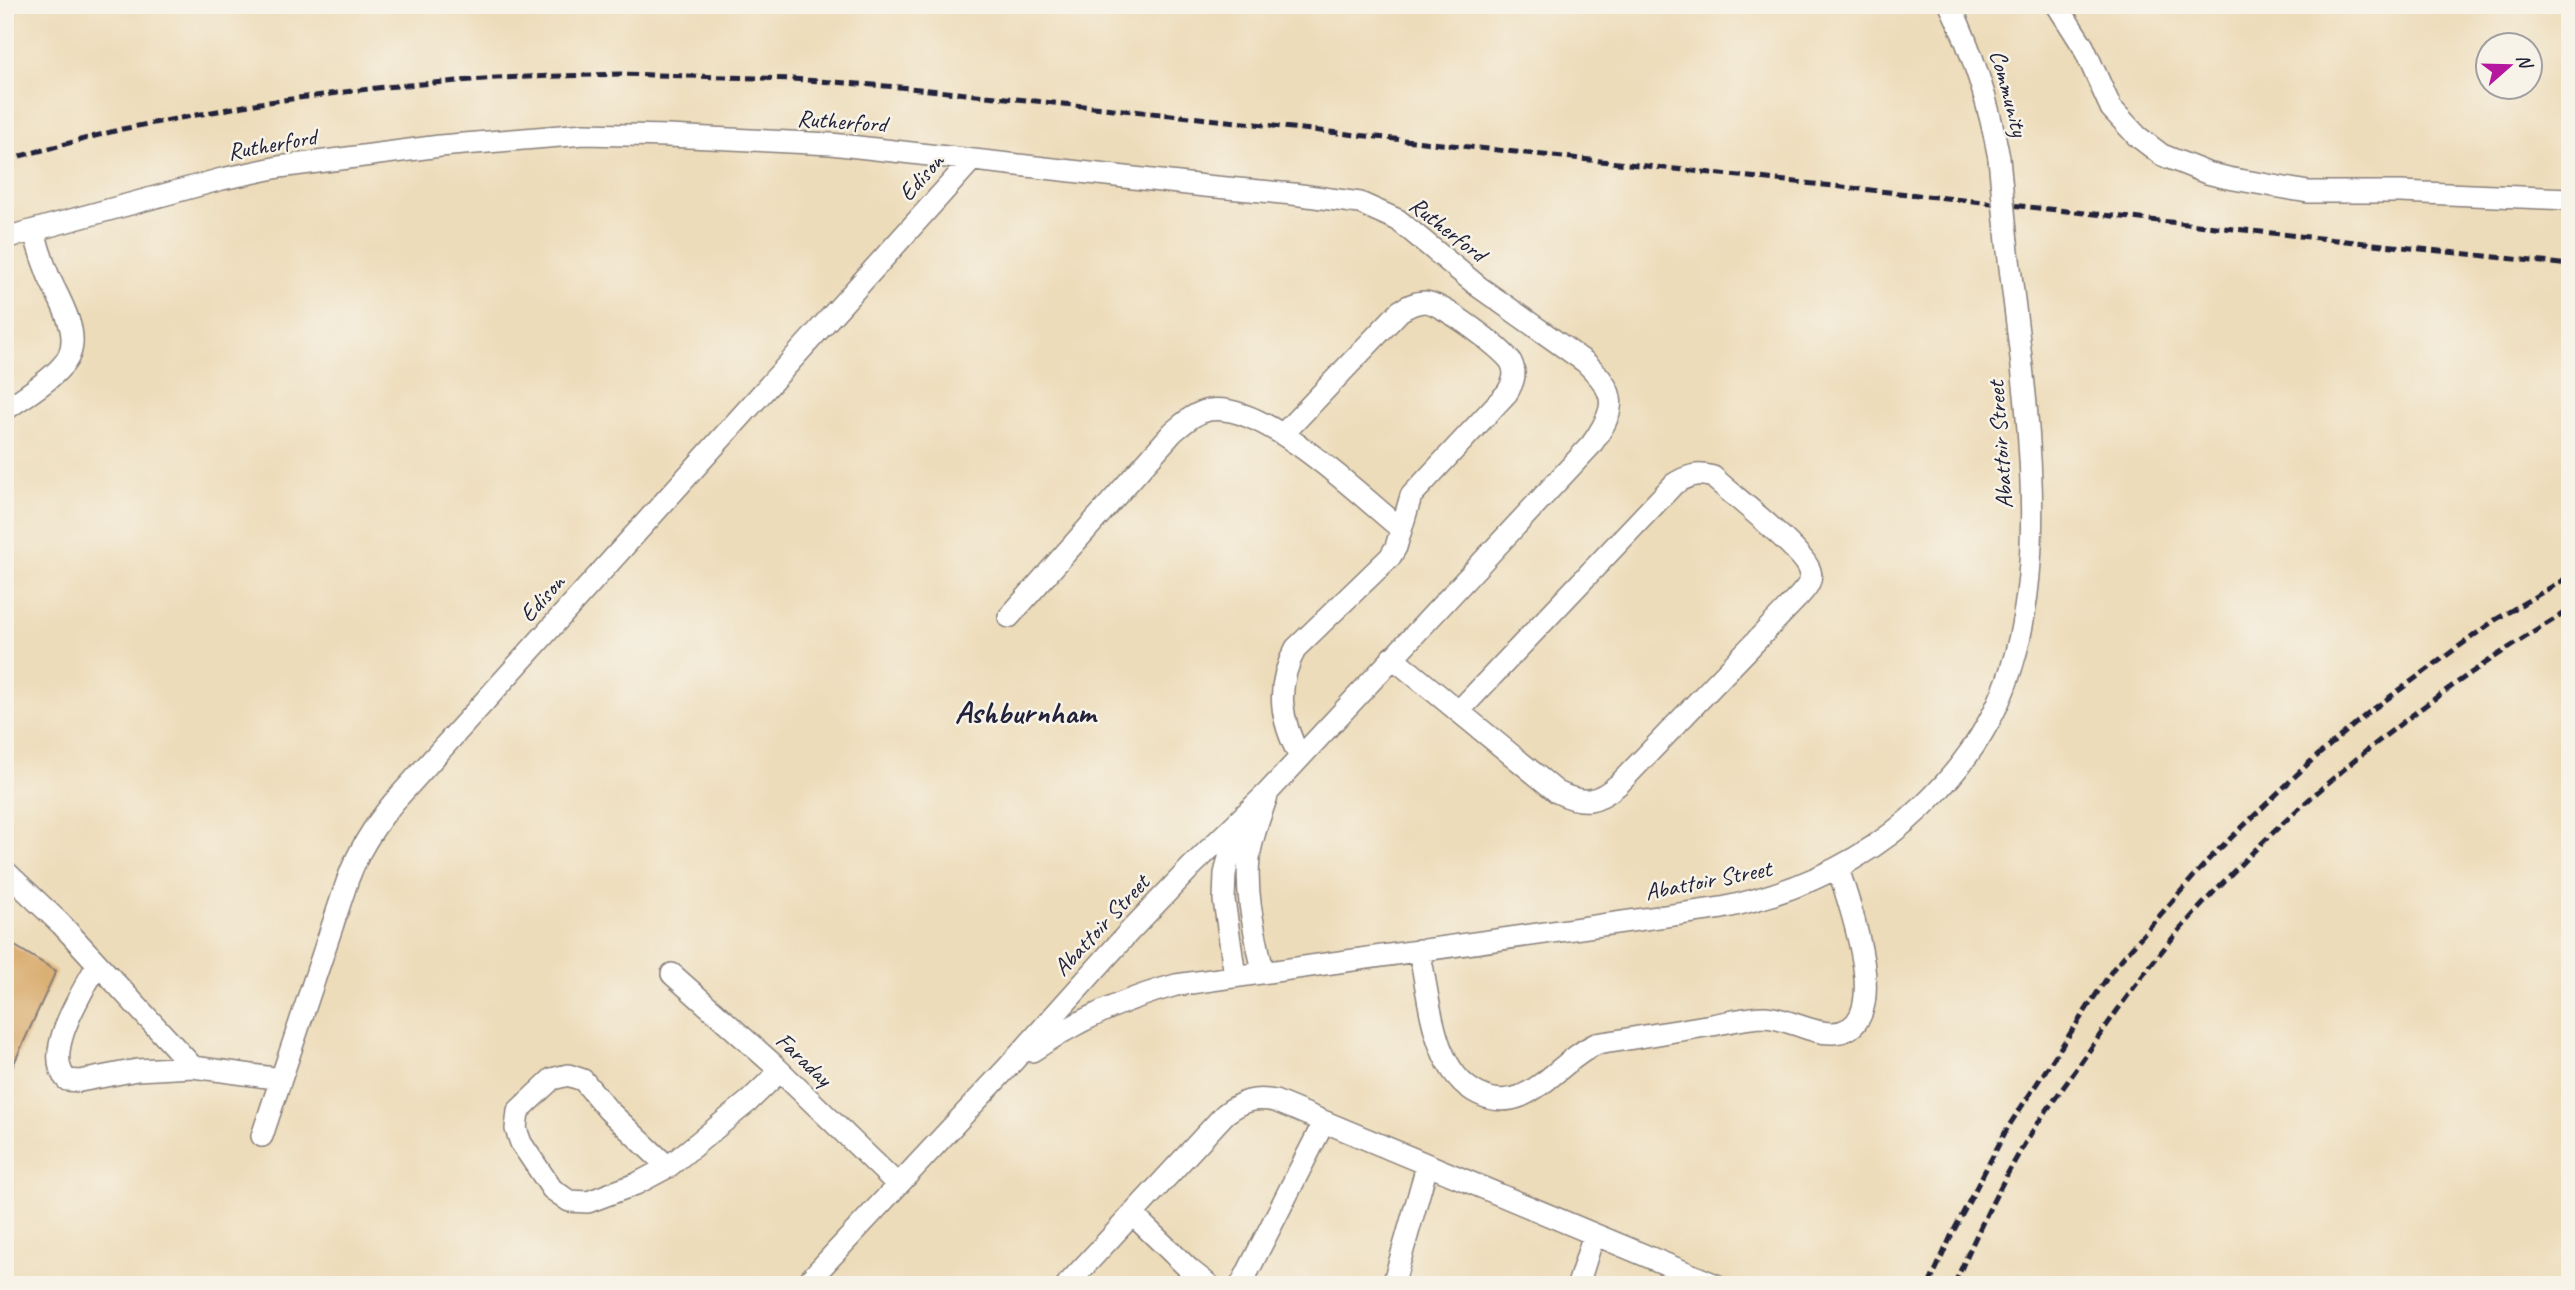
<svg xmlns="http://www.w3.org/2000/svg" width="2575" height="1290" font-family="Caveat,sans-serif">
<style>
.building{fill:#daaf73}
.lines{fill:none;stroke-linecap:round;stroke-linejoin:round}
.minor-casing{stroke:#887f7a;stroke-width:24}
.minor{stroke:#fff;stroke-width:21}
.rail{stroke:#22223b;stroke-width:5;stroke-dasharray:10 5;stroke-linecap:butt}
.minor-bridge-casing{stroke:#887f7a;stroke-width:24;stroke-linecap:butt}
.minor-bridge{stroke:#fff;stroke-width:21}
.labels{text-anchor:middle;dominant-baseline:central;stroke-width:5;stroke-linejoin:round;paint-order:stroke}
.street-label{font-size:24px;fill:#22223b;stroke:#f7f3e8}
.district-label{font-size:32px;font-weight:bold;fill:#22223b;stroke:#f7f3e8}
</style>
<rect width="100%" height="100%" fill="#f7f3e8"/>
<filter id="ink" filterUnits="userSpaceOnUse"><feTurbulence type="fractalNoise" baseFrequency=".0143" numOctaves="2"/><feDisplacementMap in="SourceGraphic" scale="14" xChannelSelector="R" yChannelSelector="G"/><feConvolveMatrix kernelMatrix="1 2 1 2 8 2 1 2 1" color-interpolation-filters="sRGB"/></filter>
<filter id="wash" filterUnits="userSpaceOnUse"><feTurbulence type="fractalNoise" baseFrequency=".00686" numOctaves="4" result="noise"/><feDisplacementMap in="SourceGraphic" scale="28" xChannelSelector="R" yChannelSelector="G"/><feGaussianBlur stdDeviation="1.57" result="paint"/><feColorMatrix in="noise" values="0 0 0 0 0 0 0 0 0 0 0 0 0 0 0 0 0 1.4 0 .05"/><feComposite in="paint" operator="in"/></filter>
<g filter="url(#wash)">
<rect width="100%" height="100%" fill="#eddcb9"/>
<g id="blocks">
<path class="building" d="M5 940 56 971 5 1083Z"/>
</g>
</g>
<g filter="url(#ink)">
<use href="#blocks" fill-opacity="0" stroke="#887f7a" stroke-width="2"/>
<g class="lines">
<g class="minor-casing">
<path id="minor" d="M1950 5C1974 55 1989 104 1999 158
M2057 5 2083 46 2111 108 2137 136 2162 155 2207 173 2228 178 2308 192H2400L2570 199
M5 238 222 179 279 167 440 146 584 134 668 136 831 144 1205 186 1293 194 1360 203 1398 220 1479 287 1585 362C1619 394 1617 408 1591 445L1269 791 1192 866 1128 933 1008 1067 805 1285
M5 410C23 397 46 384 61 367 87 341 61 304 49 277 43 262 38 247 34 231
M1284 433 1400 311C1408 306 1415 302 1425 302 1441 302 1502 348 1511 362 1517 374 1513 383 1507 393L1411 496 1396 547 1390 557 1296 648C1275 686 1280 720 1300 757
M1009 617 1173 432C1184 423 1194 413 1209 410 1264 401 1359 495 1400 528
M1392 657 1557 792C1583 805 1597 803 1619 784L1800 595C1806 588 1813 581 1810 571 1805 551 1731 494 1713 477 1698 472 1687 476 1674 484L1459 711
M5 871 61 924 193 1067
M1419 950C1430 997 1431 1071 1479 1094 1493 1101 1506 1102 1521 1096 1549 1084 1568 1057 1596 1044 1635 1038 1674 1031 1712 1025 1729 1022 1748 1017 1765 1017 1788 1018 1811 1034 1833 1033 1897 1030 1848 902 1838 868
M97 965C83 991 41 1054 67 1080L80 1081 137 1070 193 1067 281 1079
M1263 972C1256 936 1245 897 1249 859 1251 838 1260 817 1267 796
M672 974 774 1065 898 1185
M1235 976 1224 900 1225 874 1237 823
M1032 1051C1078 1020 1123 999 1176 985L1722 908C1797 892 1868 860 1923 806 1948 782 1971 754 1988 723 2062 592 2023 385 2007 242
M262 1136 348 879C359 849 374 826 394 802L971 161
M668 1167 608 1110 583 1080 568 1075 552 1079 518 1111 516 1129 521 1143 552 1189 569 1201 588 1202 636 1184 668 1167 749 1101 780 1071
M1132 1214 1189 1269 1209 1285
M1067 1285 1225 1114C1242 1101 1254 1097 1275 1101L1716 1285
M1241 1285 1324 1122
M1393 1285 1427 1166
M1578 1285 1594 1234"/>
</g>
<use href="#minor" class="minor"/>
<path class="rail" d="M5 160 122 129 260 103 384 87 496 78 621 74 792 79 899 87 1171 115 2570 265
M1929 1285 1952 1234 2008 1127 2113 969 2209 859 2310 762 2368 713 2495 620 2570 576
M1954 1285C1974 1240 1995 1194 2020 1152 2037 1121 2060 1093 2080 1064 2115 1013 2150 962 2192 916 2298 797 2432 691 2570 610"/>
<g class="minor-bridge-casing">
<path id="minor-bridge" d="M1999 158 2007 242"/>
</g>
<use href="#minor-bridge" class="minor-bridge"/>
</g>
</g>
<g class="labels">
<g class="street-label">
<text transform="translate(2009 93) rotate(75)">Community</text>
<text transform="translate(842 121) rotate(4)">Rutherford</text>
<text transform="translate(272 144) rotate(-10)">Rutherford</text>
<text transform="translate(921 177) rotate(-48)">Edison</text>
<text transform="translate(1448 229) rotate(38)">Rutherford</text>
<text transform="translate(2000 445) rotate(-94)">Abattoir Street</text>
<text transform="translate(542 598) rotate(-48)">Edison</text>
<text transform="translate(1708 880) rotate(-11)">Abattoir Street</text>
<text transform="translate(1101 925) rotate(-47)">Abattoir Street</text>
<text transform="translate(804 1059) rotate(43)">Faraday</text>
</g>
<g class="district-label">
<text x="1025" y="712">Ashburnham</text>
</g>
</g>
<rect width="2575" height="1290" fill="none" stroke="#f7f3e8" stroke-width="28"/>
<g transform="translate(2509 66) rotate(70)"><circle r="33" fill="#f7f3e8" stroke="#a29fa3" stroke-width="2"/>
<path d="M0-5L12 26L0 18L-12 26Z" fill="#b5179e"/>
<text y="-10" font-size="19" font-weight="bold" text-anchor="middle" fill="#22223b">N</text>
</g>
</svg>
